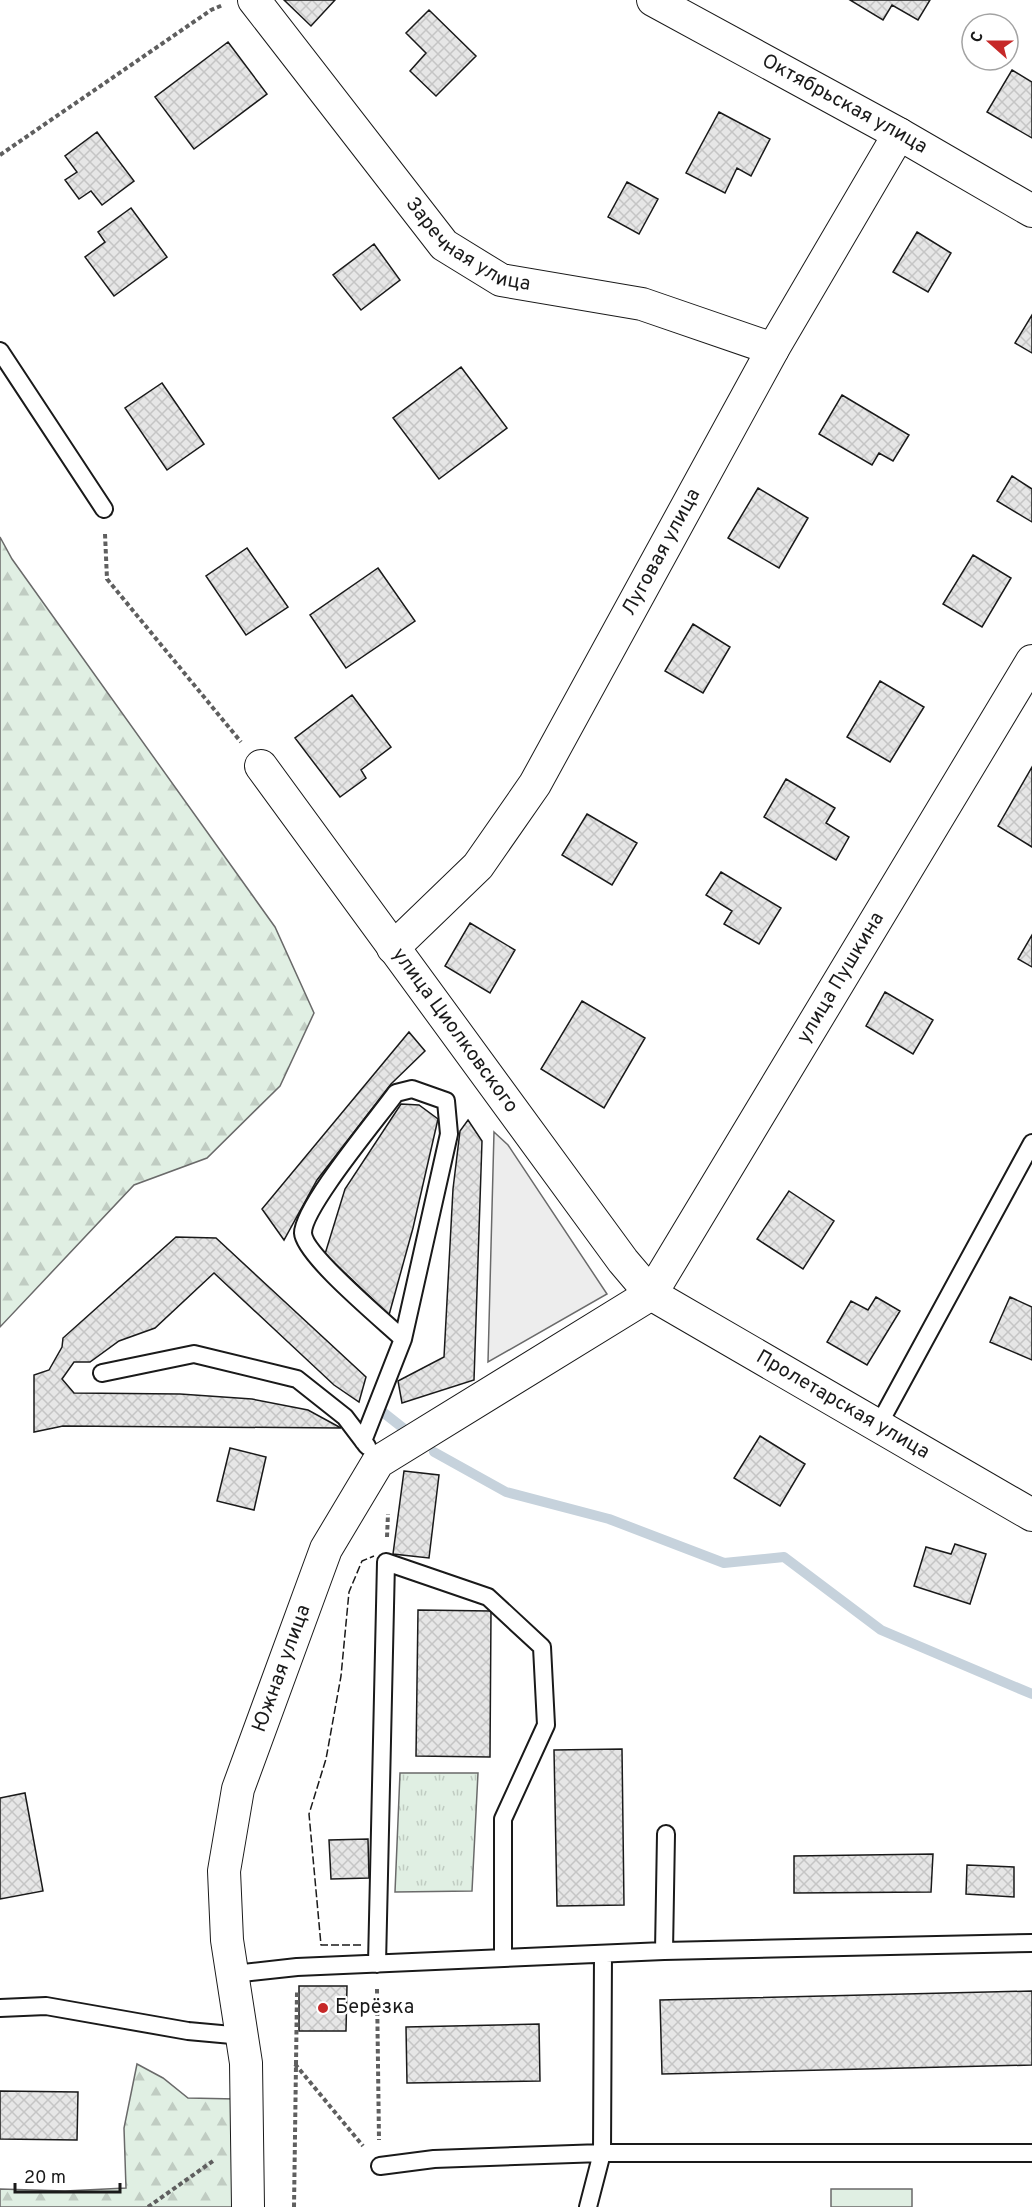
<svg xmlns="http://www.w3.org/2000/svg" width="1032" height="2207" font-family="Overpass,sans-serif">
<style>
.forest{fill:url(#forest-firs);stroke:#6a6a6a;stroke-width:1.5}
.park{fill:url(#park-tufts);stroke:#6a6a6a;stroke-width:1.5}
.garden{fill:#e0efe3;stroke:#6a6a6a;stroke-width:1.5}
.parking{fill:#ededed;stroke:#6a6a6a;stroke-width:1.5}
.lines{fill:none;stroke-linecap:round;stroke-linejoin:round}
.stream{stroke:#c6d2dc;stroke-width:10}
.building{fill:url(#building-cross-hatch);stroke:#1a1a1a;stroke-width:1.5}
.service-casing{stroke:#1a1a1a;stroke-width:20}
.minor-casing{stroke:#1a1a1a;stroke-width:34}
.path{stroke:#5f5f5f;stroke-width:4;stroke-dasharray:4.5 3;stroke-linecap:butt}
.service{stroke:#fff;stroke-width:16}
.minor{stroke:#fff;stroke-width:32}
.fence{stroke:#1a1a1a;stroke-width:1.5;stroke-dasharray:8 3;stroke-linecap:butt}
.poi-dot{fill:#c62828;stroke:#fff;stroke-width:2}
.labels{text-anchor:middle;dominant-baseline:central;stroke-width:4.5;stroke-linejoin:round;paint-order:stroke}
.street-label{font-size:20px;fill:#1a1a1a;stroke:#fff}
.poi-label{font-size:20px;fill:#1a1a1a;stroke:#fff;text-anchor:start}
</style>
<defs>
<pattern id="forest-firs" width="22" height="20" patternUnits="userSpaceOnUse" patternTransform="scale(1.5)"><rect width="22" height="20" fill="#e0efe3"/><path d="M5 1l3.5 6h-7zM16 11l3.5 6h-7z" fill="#c0ccc2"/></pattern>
<pattern id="park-tufts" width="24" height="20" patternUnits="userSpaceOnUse" patternTransform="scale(1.5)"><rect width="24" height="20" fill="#e0efe3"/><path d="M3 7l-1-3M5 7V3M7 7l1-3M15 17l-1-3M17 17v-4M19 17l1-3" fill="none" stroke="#c0ccc2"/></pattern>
<pattern id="building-cross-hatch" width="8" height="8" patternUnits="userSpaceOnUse" patternTransform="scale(1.5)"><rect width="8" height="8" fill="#e6e6e6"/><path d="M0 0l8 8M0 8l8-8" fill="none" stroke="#c5c5c5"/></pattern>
</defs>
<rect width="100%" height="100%" fill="#fff"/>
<path class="forest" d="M0 537 12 559 275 927 314 1013 280 1086 207 1158 134 1185 0 1327Z
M137 2064 163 2078 188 2098 236 2099 235 2207H0V2189L65 2191 126 2188 124 2128Z"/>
<path class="park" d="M400 1773H478L472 1891 395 1892Z"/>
<path class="garden" d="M831 2189H912V2207H831Z"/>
<path class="parking" d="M494 1132 508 1145 607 1294 488 1362Z"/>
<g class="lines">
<path class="stream" d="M384 1413 403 1428
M434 1452 506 1492 609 1519 724 1563 784 1557 881 1630 1032 1694"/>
</g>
<path class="building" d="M284 0H335L311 26Z
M850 0H930L918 20 892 5 883 20Z
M429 10 476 56 436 96 410 71 426 53 406 33Z
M228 42 267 94 194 149 155 97Z
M1012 70 1032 82V138L987 112Z
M719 112 770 139 751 176 737 168 725 193 686 173Z
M97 132 134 181 102 205 91 191 79 199 65 180 77 172 65 156Z
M627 182 658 199 639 234 608 217Z
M131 208 167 257 114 296 85 257 105 242 98 232Z
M917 232 951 253 928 292 893 272Z
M374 244 400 280 361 310 333 275Z
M1032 315V353L1015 343Z
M461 367 507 428 439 479 393 418Z
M162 383 204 444 167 470 125 408Z
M842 395 909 435 893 461 879 453 872 465 819 434Z
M1012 476 1032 489V522L997 501Z
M758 488 808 518 779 568 728 538Z
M247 548 288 607 246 635 206 576Z
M973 555 1011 578 982 627 943 604Z
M378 568 415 621 346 668 310 615Z
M693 624 730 647 703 693 665 671Z
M880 681 924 707 890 762 847 737Z
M352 695 391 747 361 770 366 778 340 797 295 738Z
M1032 767V847L998 826Z
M786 779 835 808 826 823 849 837 836 860 764 817Z
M587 814 637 843 612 885 562 855Z
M721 872 781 908 759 944 724 924 732 911 706 895Z
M470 923 515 950 490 993 445 966Z
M1032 935V967L1018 959Z
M885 992 933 1020 913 1054 866 1026Z
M582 1001 645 1038 604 1108 541 1069Z
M409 1032 425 1051 391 1084 317 1180 284 1240 262 1209Z
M401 1104 419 1105 438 1119 413 1228 389 1315 325 1254 345 1189Z
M468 1120 482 1141 474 1380 402 1403 398 1381 444 1357 453 1189 460 1131Z
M789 1191 834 1221 803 1269 757 1239Z
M176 1237 216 1238 366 1377 359 1402 334 1385 214 1273 155 1328 119 1341 90 1362H74L62 1379 74 1393 180 1394 252 1399 308 1410 341 1428 63 1426 34 1432V1375L49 1370 62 1347 63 1338Z
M876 1297 900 1311 867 1365 827 1342 851 1301 868 1310Z
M1010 1297 1032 1307V1360L990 1342Z
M760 1436 805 1464 780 1506 734 1478Z
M230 1448 266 1457 254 1510 217 1501Z
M404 1471 439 1475 429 1558 393 1554Z
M955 1544 986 1554 970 1604 914 1586 926 1547 951 1554Z
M418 1610 491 1611 490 1757 416 1756Z
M622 1749 624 1905 557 1906 554 1750Z
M25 1793 43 1891 0 1899V1798Z
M368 1839 369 1878 331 1879 329 1840Z
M933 1854 931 1892 794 1893V1856Z
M967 1865 1014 1867V1897L966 1894Z
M299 1986H347L346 2031H299Z
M1032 1991V2065L662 2074 660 2000Z
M539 2024 540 2081 407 2083 406 2027Z
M0 2091 78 2092 77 2140 0 2139Z"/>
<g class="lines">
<g class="service-casing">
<path id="service" d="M0 351 104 509
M102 1373 194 1354 297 1379 345 1417 367 1446
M878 1426 1032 1143
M363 1441 403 1339 449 1134 446 1101 412 1089 396 1093C378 1118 303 1207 303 1233 304 1255 384 1321 403 1339
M664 1951 666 1834
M377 1964 386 1562 488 1597 542 1647 546 1725 503 1819V1958
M234 1974 297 1967 664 1951 1032 1943
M0 2008 46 2006 188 2031 243 2036
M380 2166 434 2159 602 2153H1032
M588 2207 602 2153 603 1954"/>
</g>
<g class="minor-casing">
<g id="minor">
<path id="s1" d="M254 0 444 245 501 280 642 304 773 349"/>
<path id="s2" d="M653 0 899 134 1032 211"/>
<path id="s3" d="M261 766 623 1261 651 1294 1032 1515"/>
<path id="s4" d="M393 948 478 866 535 784 773 349 899 134"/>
<path id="s5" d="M248 2207 246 2063 227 1940 224 1871 238 1789 326 1549 378 1462 651 1294 1032 661"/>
</g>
</g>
<path class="path" d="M0 155 211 10 223 5
M105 534 107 579 241 742
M387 1537 388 1514
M377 1989 379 2140
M295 2064 363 2146
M148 2207 213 2161
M294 2207 297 1992"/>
<use href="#service" class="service"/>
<use href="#minor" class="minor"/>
<path class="fence" d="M361 1945H321L309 1814 326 1759 341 1676 349 1592 362 1561 374 1556"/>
</g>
<circle class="poi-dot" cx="323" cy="2008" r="6"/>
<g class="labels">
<g class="street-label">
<text stroke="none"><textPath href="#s2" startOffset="218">Октябрьская улица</textPath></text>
<text stroke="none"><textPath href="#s1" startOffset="330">Заречная улица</textPath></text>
<text stroke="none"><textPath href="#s4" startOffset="482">Луговая улица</textPath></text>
<text stroke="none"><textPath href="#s5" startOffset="1467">улица Пушкина</textPath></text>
<text stroke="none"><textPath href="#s3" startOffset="328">улица Циолковского</textPath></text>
<text stroke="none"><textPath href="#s3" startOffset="878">Пролетарская улица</textPath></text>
<text stroke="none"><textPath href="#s5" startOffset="549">Южная улица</textPath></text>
</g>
<g class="poi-label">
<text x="335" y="2008">Берёзка</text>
</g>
</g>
<g transform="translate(990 42) rotate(291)"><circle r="28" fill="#ffffff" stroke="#a3a3a3" stroke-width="1.5"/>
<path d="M0-4.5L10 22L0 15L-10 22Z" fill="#c62828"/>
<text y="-9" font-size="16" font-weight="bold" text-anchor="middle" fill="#1a1a1a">С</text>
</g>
<path d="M15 2183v9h105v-9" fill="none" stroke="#1a1a1a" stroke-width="3"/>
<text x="24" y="2183" font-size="18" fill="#1a1a1a" stroke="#ffffff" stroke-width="4.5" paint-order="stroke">20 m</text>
</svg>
